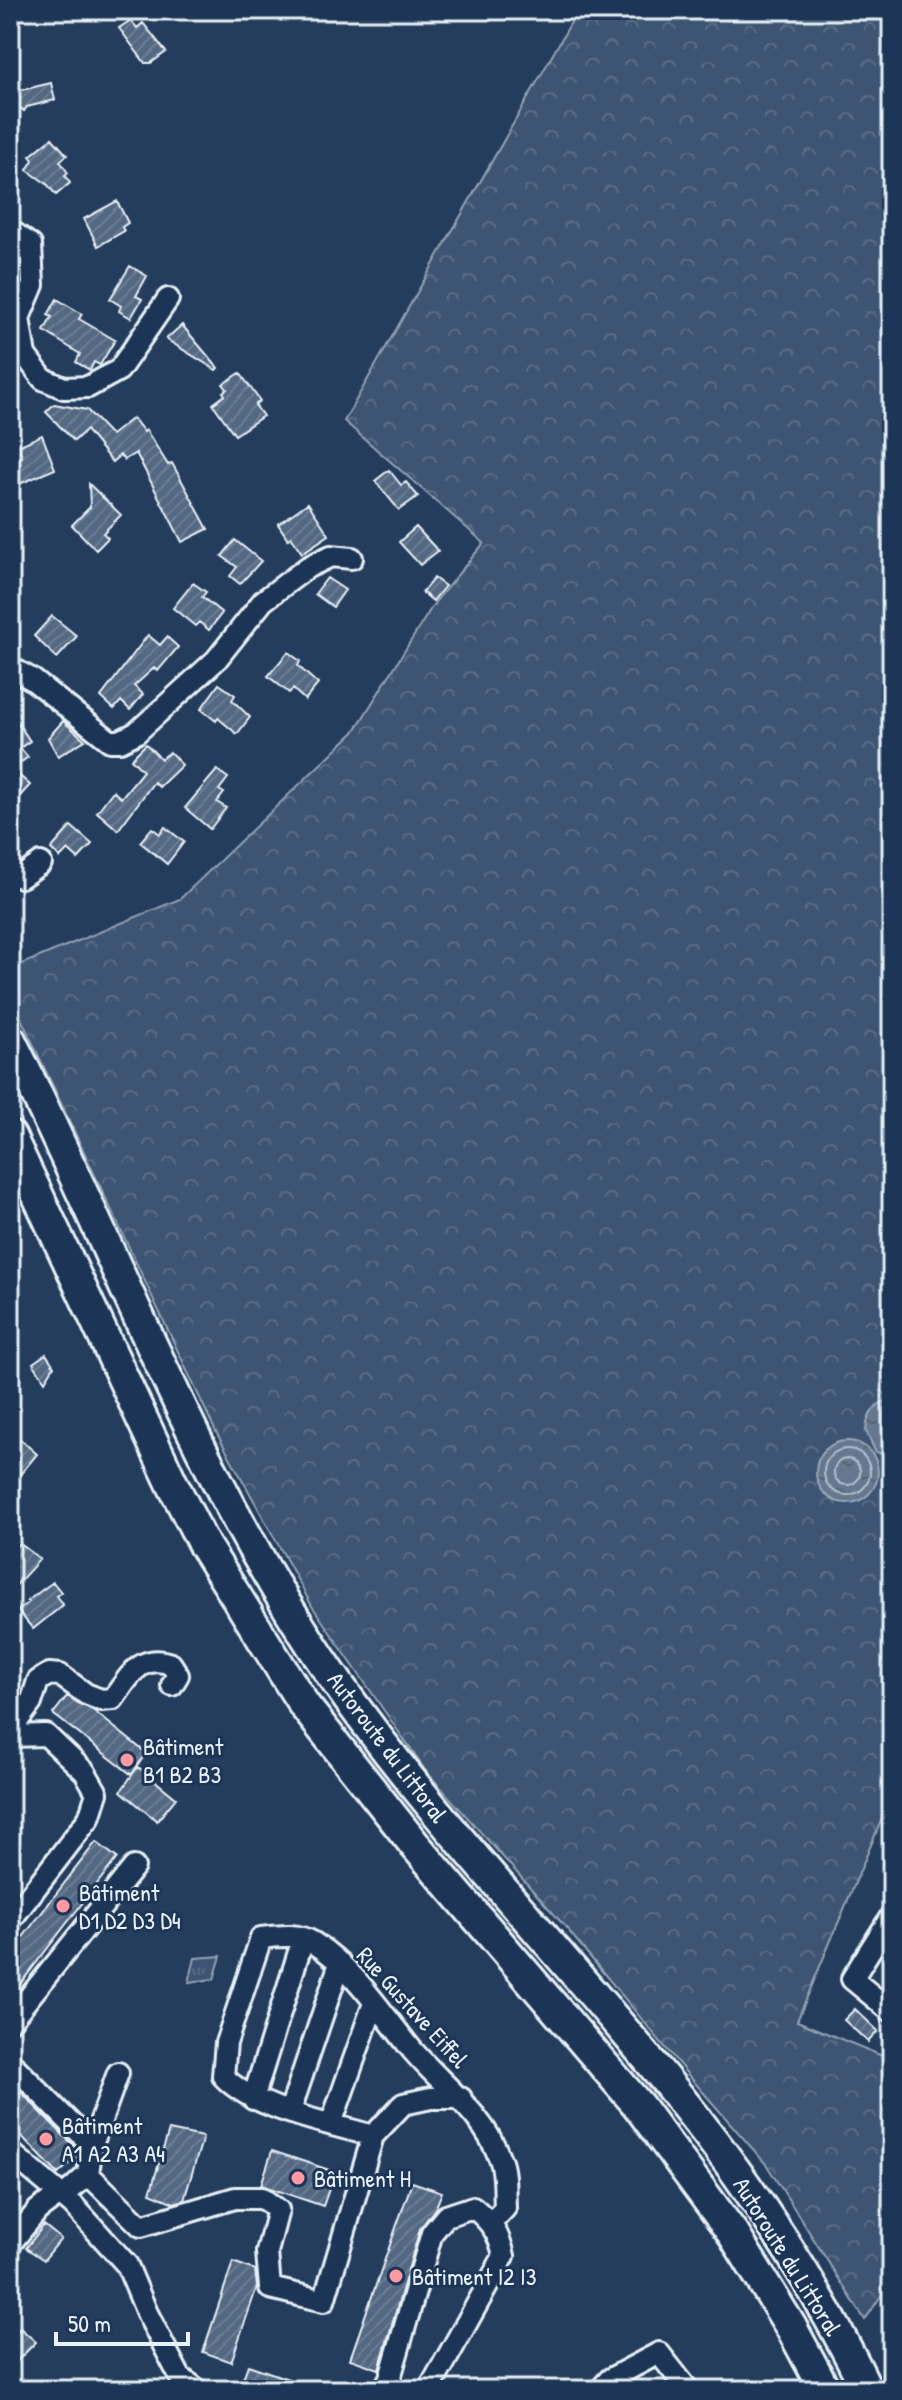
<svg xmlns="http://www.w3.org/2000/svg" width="902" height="2400" font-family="'Patrick Hand',sans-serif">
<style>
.forest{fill:url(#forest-crowns);stroke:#93a2b5;stroke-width:2}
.park{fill:url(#park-tufts);stroke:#93a2b5;stroke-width:2}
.water{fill:url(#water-ripples);stroke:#99a8ba;stroke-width:2}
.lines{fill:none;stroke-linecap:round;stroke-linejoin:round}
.shore{stroke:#b4c1ce;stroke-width:2}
.building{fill:url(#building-hatch);stroke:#e8f1f8;stroke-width:2}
.minor-casing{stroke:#e8f1f8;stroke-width:26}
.highway-casing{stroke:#e8f1f8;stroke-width:36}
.minor{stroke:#1d3557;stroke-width:20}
.highway{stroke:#1d3557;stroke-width:30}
.poi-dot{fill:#ff9aa2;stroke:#1d3557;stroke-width:3}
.labels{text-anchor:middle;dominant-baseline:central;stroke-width:6;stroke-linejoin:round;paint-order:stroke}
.poi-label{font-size:24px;fill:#e8f1f8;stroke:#1d3557;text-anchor:start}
.street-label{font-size:24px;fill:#e8f1f8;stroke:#1d3557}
</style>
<defs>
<pattern id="forest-crowns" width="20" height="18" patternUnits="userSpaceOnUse" patternTransform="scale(2)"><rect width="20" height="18" fill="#3e5472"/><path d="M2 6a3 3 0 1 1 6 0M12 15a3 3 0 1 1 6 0" fill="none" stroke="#5a6d87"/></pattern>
<pattern id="park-tufts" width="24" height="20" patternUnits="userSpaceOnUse" patternTransform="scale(2)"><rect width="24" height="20" fill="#3e5472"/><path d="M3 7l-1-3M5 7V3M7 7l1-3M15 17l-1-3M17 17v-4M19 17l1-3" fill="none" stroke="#5a6d87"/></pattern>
<pattern id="water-ripples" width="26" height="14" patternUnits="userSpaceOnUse" patternTransform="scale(2)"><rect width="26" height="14" fill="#657890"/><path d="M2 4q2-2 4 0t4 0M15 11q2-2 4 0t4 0" fill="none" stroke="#576270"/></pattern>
<pattern id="building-hatch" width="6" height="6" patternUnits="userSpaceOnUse" patternTransform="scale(2)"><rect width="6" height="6" fill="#536782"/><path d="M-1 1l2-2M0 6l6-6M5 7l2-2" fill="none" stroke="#6c7d94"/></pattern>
</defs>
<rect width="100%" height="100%" fill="#253d5d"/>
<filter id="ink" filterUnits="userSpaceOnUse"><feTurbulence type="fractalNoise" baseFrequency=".0125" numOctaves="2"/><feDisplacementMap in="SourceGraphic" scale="16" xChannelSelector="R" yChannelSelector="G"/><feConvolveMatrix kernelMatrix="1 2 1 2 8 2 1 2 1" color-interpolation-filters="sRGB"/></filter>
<g filter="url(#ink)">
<path class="forest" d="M578 10H892V1795L797 2021 892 2060V2279L865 2320 766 2164 689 2076 562 1923 425 1770 312 1606 215 1430 10 995V969L180 899 354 732 435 602 484 543 344 421Z"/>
<path class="park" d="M221 1956 214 1979 189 1982 195 1958Z"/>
<path class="water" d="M892 1399V1460L875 1451 866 1431C867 1414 875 1403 892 1399Z
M816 1472a31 31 0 1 1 62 0a31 31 0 1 1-62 0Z"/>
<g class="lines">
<path class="shore" d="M824 1472a23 23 0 1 1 46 0a23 23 0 1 1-46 0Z
M834 1472a13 13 0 1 1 26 0a13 13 0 1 1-26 0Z"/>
</g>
<path class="building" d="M131 20 137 28 143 23 166 52 151 63H145L119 28Z
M10 81 22 90 51 83 55 100 27 107 24 111 10 100Z
M52 138 67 155 60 161 68 173 65 176 70 183 56 195 47 184 27 170 33 160 30 156Z
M117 201 128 223 122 227 124 231 98 246 84 219Z
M130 266 147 276 136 296 142 299 131 318 119 311 121 306 110 299Z
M57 299 82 314 79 319 115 340 100 365 94 362 90 370 76 362 80 354 44 331 52 317 48 315Z
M182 325 218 368 216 370 166 339Z
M240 373 260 401 255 405 263 416 235 435 213 404 225 395 223 392 227 389 223 384Z
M54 404 87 410 111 435 133 418 144 432 146 430 168 465 172 463 208 529 182 542 136 453 124 460 120 455 112 462 86 430 74 441 46 412Z
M42 435 55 469 10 488V462L22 457 18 446Z
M389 470 401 485 406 482 418 496 399 510 375 481Z
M89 484 121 515 103 533 108 538 96 550 72 525 90 507Z
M308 503 329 535 302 553 291 537 288 539 278 524Z
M416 527 438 551 420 565 399 542Z
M235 540 261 561 240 584 230 576 237 567 222 556Z
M327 578 345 590 333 607 315 594Z
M434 578 445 586 433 601 422 592Z
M193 583 206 592 202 597 222 613 209 630 199 622 195 626 173 608Z
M52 616 77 636 57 658 34 636Z
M148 635 160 645 167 637 178 647 158 671 154 668 134 686 143 694 130 710 121 701 114 709 101 697Z
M288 652 300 661 298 666 318 684 305 700 293 689 289 693 268 676Z
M219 684 235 695 232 700 250 717 237 734 218 718 216 721 201 709Z
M10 711 30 741 20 748 28 757 12 769 30 785 10 807Z
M63 721 85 740 58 756 48 738Z
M146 744 161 759 170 752 182 765 159 787 154 782 118 830 97 812 113 791 121 798 143 771 131 759Z
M217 770 228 778 219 790 224 793 217 802 226 808 210 829 185 808Z
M71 826 92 844 78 859 68 850 60 858 51 849Z
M165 827 184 842 167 864 140 842 152 828 160 834Z
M46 1354 54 1366 45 1381 33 1363Z
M20 1439 37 1454 10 1487V1452Z
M19 1543 40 1559 10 1592V1553Z
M53 1582 61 1592 56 1596 63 1605 33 1629 18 1611 29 1602 27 1601Z
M67 1696 94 1711 146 1753 132 1774 138 1767 176 1798 157 1821 121 1791 132 1775 53 1714Z
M96 1842 117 1858 10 1997V1954Z
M855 2009 878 2031 868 2042 844 2020Z
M10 2081 78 2150 77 2157 58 2174 10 2124Z
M169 2130 203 2137 184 2200 174 2203 150 2193Z
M272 2151 335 2172 323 2206 261 2185Z
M412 2182 442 2192 436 2207 420 2229 379 2369 350 2359Z
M44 2225 61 2239 44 2260 26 2248Z
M233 2262 255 2270 257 2287 231 2362 203 2352Z
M20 2328 36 2342 10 2368V2338Z
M248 2365 314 2388V2390H239Z"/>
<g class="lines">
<g class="minor-casing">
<path id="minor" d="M10 230 31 245 33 285 19 318 25 355 43 379 64 388 88 387 119 370 168 299
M10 667 33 680 110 741H120L136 733 216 660 263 601 308 567 331 556 352 558
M10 874 21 877 41 863
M10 1731 31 1703 38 1681 49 1674 60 1675 86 1694 101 1700 113 1699C130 1676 140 1653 171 1664L178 1675 172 1685
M10 1736 46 1735 85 1772 97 1793 89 1818 10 1921
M892 1915 852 1979 892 2012
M10 2021 134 1867
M10 2062 92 2145
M461 2098H431L403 2104 373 2136C329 2123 253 2109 223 2076L226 2043 261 1938C280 1936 297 1933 314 1943 353 1967 384 2016 413 2051 444 2087 483 2113 500 2159 506 2173 504 2193 505 2208L492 2222
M253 2099 303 1939
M290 2111 340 1963
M331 2124 374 2003
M10 2152 73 2205 127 2265 147 2313 180 2377 198 2390
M88 2174 141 2226 235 2198H262L278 2210 267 2252 270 2288 324 2301 373 2136
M64 2196 88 2174 92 2145 118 2073
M10 2244 38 2210 61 2193
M383 2390 390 2378 432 2233 446 2216 473 2207C491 2222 499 2233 504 2256L429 2390
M600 2390 610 2379 659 2353 688 2390"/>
</g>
<g class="highway-casing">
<path id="highway" d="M10 1040C116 1251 196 1478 331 1674 434 1823 562 1951 675 2092 749 2184 816 2283 867 2390
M10 1136 172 1483 204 1545 304 1705 415 1845 638 2105 734 2235 791 2327 825 2390"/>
</g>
<use href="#minor" class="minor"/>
<use href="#highway" class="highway"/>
</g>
</g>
<g class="poi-dot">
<circle cx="127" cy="1760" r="8"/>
<circle cx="63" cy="1906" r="8"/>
<circle cx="46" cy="2139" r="8"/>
<circle cx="298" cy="2178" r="8"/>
<circle cx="396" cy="2276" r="8"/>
</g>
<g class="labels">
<g class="poi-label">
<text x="143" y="1746">Bâtiment<tspan x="143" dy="28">B1 B2 B3</tspan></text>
<text x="79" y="1892">Bâtiment<tspan x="79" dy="28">D1 D2 D3 D4</tspan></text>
<text x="62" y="2125">Bâtiment<tspan x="62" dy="28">A1 A2 A3 A4</tspan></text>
<text x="314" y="2178">Bâtiment H</text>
<text x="412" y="2276">Bâtiment I2 I3</text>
</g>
<g class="street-label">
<text transform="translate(388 1747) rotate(53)">Autoroute du Littoral</text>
<text transform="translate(413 2007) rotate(48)">Rue Gustave Eiffel</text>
<text transform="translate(788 2256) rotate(58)">Autoroute du Littoral</text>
</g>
</g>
<rect width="902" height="2400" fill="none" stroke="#1d3557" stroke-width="40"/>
<rect x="20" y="20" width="862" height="2360" fill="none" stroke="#e8f1f8" stroke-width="3" filter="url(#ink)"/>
<path d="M56 2332v12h132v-12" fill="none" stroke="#e8f1f8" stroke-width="4"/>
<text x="68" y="2332" font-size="24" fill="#e8f1f8" stroke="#1d3557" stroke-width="6" paint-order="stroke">50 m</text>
</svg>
